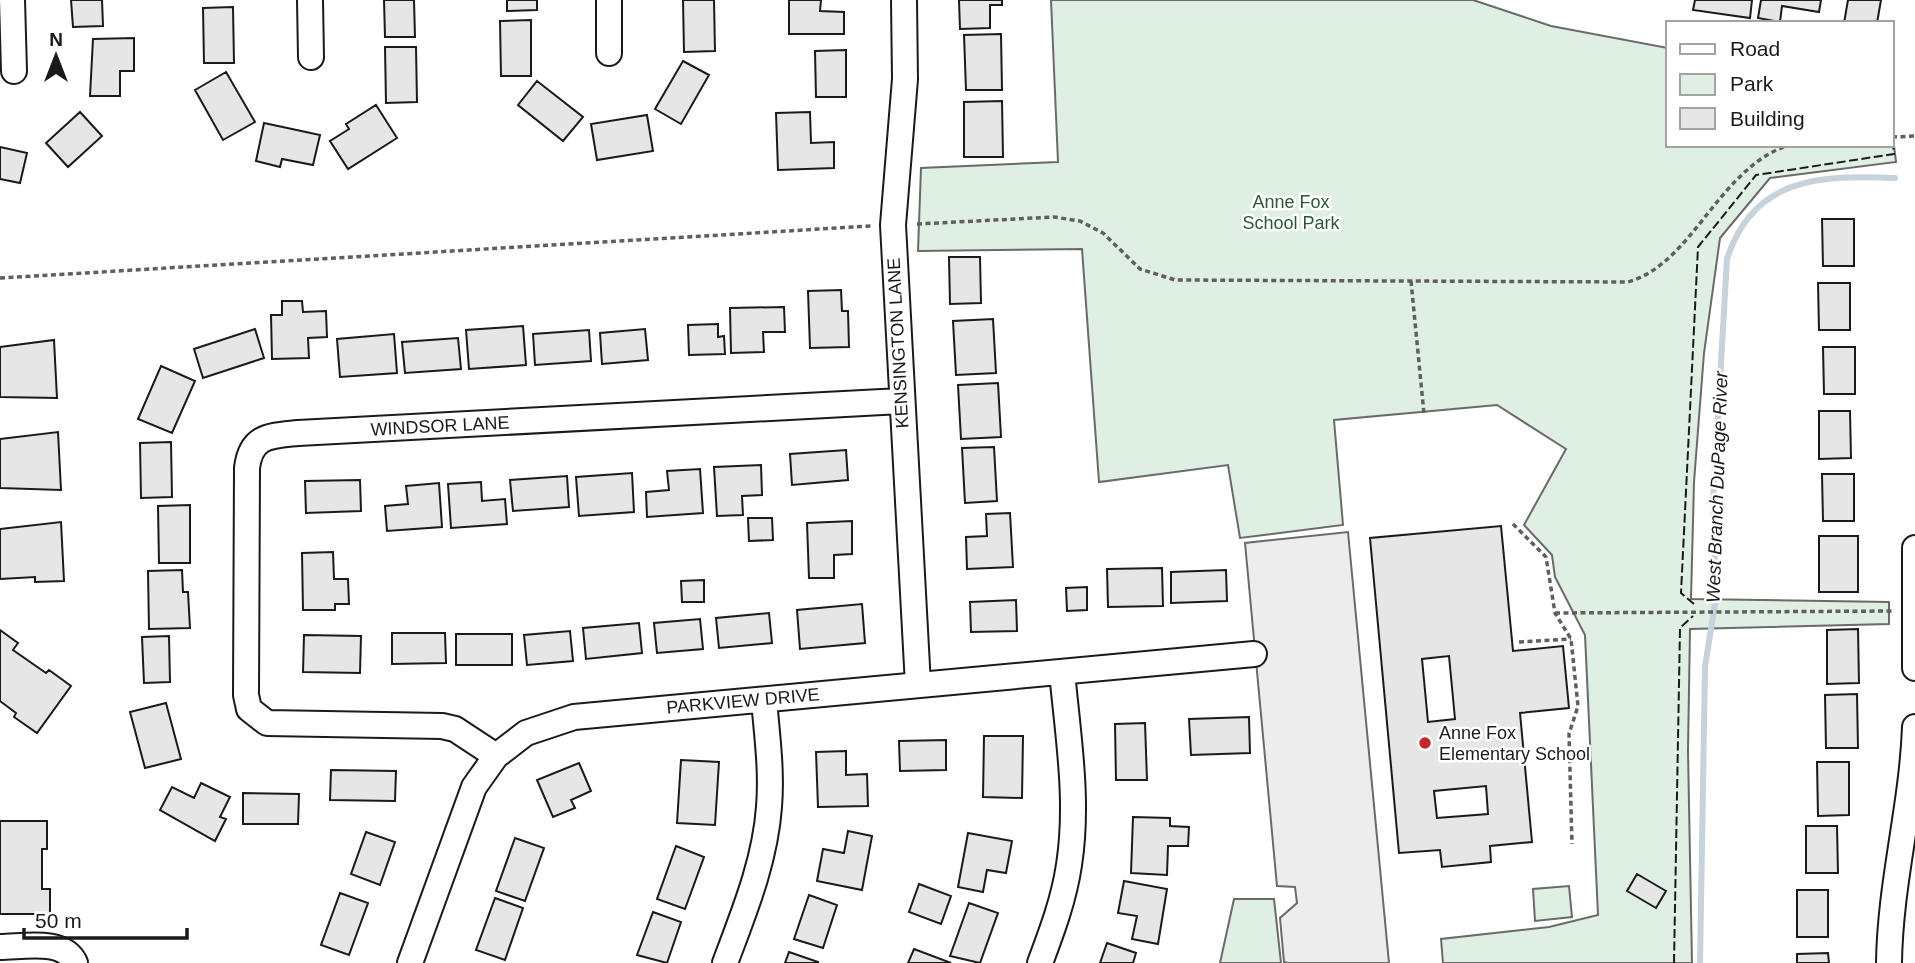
<svg xmlns="http://www.w3.org/2000/svg" width="1915" height="963" font-family="Arial,sans-serif">
<style>
.green{fill:#e0efe3;stroke:#6a6a6a;stroke-width:2}
.parking{fill:#ededed;stroke:#6a6a6a;stroke-width:2}
.lines{fill:none;stroke-linecap:round;stroke-linejoin:round}
.stream{stroke:#c6d2dc;stroke-width:6}
.building{fill:#e6e6e6;stroke:#1a1a1a;stroke-width:2;fill-rule:evenodd}
.minor-casing{stroke:#1a1a1a;stroke-width:28}
.path{stroke:#5f5f5f;stroke-width:3.5;stroke-dasharray:5 3.5;stroke-linecap:butt}
.minor{stroke:#fff;stroke-width:24}
.fence{stroke:#1a1a1a;stroke-width:2;stroke-dasharray:9 3.5;stroke-linecap:butt}
.poi-dot{fill:#c62828;stroke:#fff;stroke-width:2.5}
.labels{text-anchor:middle;dominant-baseline:central;stroke-width:5;stroke-linejoin:round;paint-order:stroke}
.park-label{font-size:18px;fill:#2b5a34;stroke:#fff}
.street-label{font-size:18px;fill:#1a1a1a;stroke:#fff}
.poi-label{font-size:18px;fill:#1a1a1a;stroke:#fff;text-anchor:start}
.water-label{font-size:19px;font-style:italic;fill:#1a1a1a;stroke:#fff}
</style>
<rect width="100%" height="100%" fill="#fff"/>
<path class="green" d="M1051 0H1473L1551 26 1668 48V145H1892V129L1896 162 1770 178 1720 238 1704 353 1694 482 1691 599 1889 602V624L1690 629 1688 751 1692 963H1443L1441 939 1549 927 1598 915 1585 635 1555 577 1552 555 1524 525 1566 449 1497 405 1334 420 1343 525 1240 538 1228 465 1099 482 1082 249 918 251 921 168 1058 162Z
M1569 886 1572 917 1535 921 1533 889Z
M1234 899H1274L1281 963H1220Z"/>
<path class="parking" d="M1348 532 1389 963H1288L1284 962 1280 918 1297 903 1295 887 1277 886 1245 543Z"/>
<g class="lines">
<path class="stream" d="M1700 963 1705 667 1716 597 1713 501 1727 259C1753 177 1820 175 1895 178"/>
</g>
<path class="building" d="M71 0H102L103 26 73 27Z
M384 0H414L415 37H385Z
M507 0H537V10L507 11Z
M683 0H714L715 51 684 52Z
M789 0H821L820 11 844 12V34H789Z
M959 0H1002V5H990V28L960 29Z
M1695 0H1752L1750 18 1693 10Z
M1761 0H1821L1819 12 1782 6 1780 22 1758 18Z
M1848 0H1881L1877 23H1844Z
M233 7 234 63H204L203 8Z
M531 20V76H501L500 21Z
M1001 34 1002 90H966L964 35Z
M134 38V71H120V96H90L93 39Z
M385 47H416L417 102 386 103Z
M846 50V97H816L815 51Z
M683 61 709 75 681 124 655 109Z
M226 72 255 122 223 140 195 90Z
M537 81 583 117 563 141 518 105Z
M1002 101 1003 157H964V102Z
M376 105 397 138 348 169 330 141 349 129 346 124Z
M80 112 102 136 68 167 46 143Z
M810 112 811 143 834 142V168L778 170 776 113Z
M647 115 653 151 597 160 591 124Z
M264 123 320 135 313 165 282 159 280 167 256 161Z
M0 147 27 153 20 183 0 179Z
M1822 219H1854V266H1823Z
M949 257H980L981 303 950 304Z
M1818 283H1850V330H1819Z
M841 290 842 311H848L849 347 810 348 808 291Z
M282 301H302L303 312 326 311 327 337 308 338 309 358 272 359 271 315H282Z
M784 307 785 332H763L764 352 731 353 730 308Z
M993 319 996 373 956 375 953 321Z
M718 324V337L724 336 725 354 689 355 688 325Z
M523 326 526 365 469 369 466 330Z
M255 329 264 358 203 378 194 349Z
M645 329 648 360 602 364 600 333Z
M589 330 591 361 535 365 533 334Z
M394 334 397 373 340 377 337 339Z
M458 338 461 369 405 373 402 342Z
M54 340 57 398 0 397V347Z
M1823 347H1855V394H1824Z
M161 366 195 381 172 433 138 419Z
M998 383 1001 437 961 439 958 385Z
M1819 411H1850L1851 458 1819 459Z
M58 432 61 490 0 488V439Z
M171 442 172 497 141 498 140 443Z
M994 447 997 501 965 503 962 448Z
M846 450 848 480 792 485 790 454Z
M761 465 762 495 742 496 743 515 717 516 714 467Z
M700 469 703 513 647 517 646 492 669 490 667 471Z
M632 473 634 512 579 516 576 477Z
M1822 474H1854V521H1823Z
M567 476 569 507 513 511 510 480Z
M360 480 361 511 306 513 305 481Z
M481 482 482 501 505 499 507 524 451 528 448 484Z
M439 483 442 527 387 531 385 506 408 504 406 486Z
M190 505V563H159L158 506Z
M1010 513 1013 567 967 569 966 537 987 536 986 514Z
M748 518H772L773 540 749 541Z
M852 521V554L834 555V578H809L807 523Z
M61 522 64 581 35 582V577L0 579V529Z
M1501 526 1513 651 1563 646 1569 708 1520 713 1532 842 1490 846 1491 862 1442 867 1440 850 1399 853 1370 538ZM1449 656 1455 719 1428 722 1422 659ZM1486 786 1488 814 1437 818 1434 791Z
M1819 536H1858V592H1819Z
M333 552 334 579H348L349 604H335V610H303L302 553Z
M1162 568 1163 606 1108 607 1107 569Z
M182 570 183 592H188L190 628 149 629 148 571Z
M1226 570 1227 601 1171 603V572Z
M704 580V602H682L681 581Z
M1087 587V610L1067 611 1066 588Z
M1016 600 1017 631 971 632 970 602Z
M862 604 865 643 800 649 797 610Z
M769 613 772 643 719 648 716 618Z
M700 619 703 649 657 653 654 623Z
M639 623 642 653 586 659 583 628Z
M1858 629 1859 683 1827 684V630Z
M0 630 18 643 13 650 46 673 49 670 71 686 37 733 14 717 16 713 0 701Z
M570 631 573 661 527 665 524 635Z
M392 633H445L446 663 392 664Z
M456 634H512V665H456Z
M304 635 361 636 360 673 303 672Z
M169 636 170 682 144 683 142 637Z
M1857 694 1858 748H1826L1825 695Z
M166 703 181 759 145 768 130 712Z
M1249 717 1250 753 1191 755 1189 719Z
M1145 723 1147 780H1116L1115 724Z
M984 736H1023L1022 798 983 797Z
M946 740V770L900 771 899 741Z
M846 751V775L867 774 868 806 818 807 816 752Z
M681 760 719 762 715 825 677 823Z
M1817 762H1849V815L1818 816Z
M579 763 591 791 571 800 575 808 553 817 537 780Z
M331 770 396 771 395 801 330 800Z
M201 783 230 797 220 817 226 819 215 841 160 810 172 787 194 798Z
M243 793 299 794 298 824H243Z
M1133 817 1170 818V826L1189 827 1188 846H1168L1167 875 1131 873Z
M0 821H47V849H42V889H50V914H0Z
M1806 826H1837L1838 873H1806Z
M848 831 872 836 862 890 817 881 823 849 844 853Z
M366 832 395 842 380 885 351 874Z
M968 833 1012 841 1006 873 987 870 983 892 958 887Z
M515 838 544 848 525 901 496 891Z
M676 846 704 857 685 909 657 899Z
M1637 874 1666 891 1656 908 1627 891Z
M1124 881 1167 889 1158 944 1132 939 1137 916 1118 913Z
M919 884 951 896 941 924 909 912Z
M1797 890H1828V937H1797Z
M340 893 368 903 349 955 321 945Z
M809 895 837 905 823 948 794 939Z
M495 898 523 908 505 960 476 950Z
M969 903 998 913 980 963 950 956Z
M653 912 681 922 667 963 637 955Z
M1107 943 1136 953 1133 963H1100Z
M914 949 951 963H908Z
M789 952 818 962V963H785Z
M1828 953 1829 963H1797V954Z"/>
<g class="lines">
<g class="minor-casing">
<path id="minor" d="M12 0 14 71
M310 0 311 57
M609 0V53
M904 0 905 79 893 225 918 685
M901 401 298 433C270 436 251 435 247 468L246 695 249 709 267 723 442 726 455 729 496 756 526 733 574 717 1254 654
M1915 548V668
M0 947C23 947 64 938 75 963
M410 963 474 787 496 756
M725 963C744 912 765 862 769 807 772 771 767 735 764 700
M1040 963C1052 931 1064 899 1069 865 1079 801 1068 736 1062 672
M1889 963C1890 883 1912 807 1915 727"/>
</g>
<path class="path" d="M1892 137 1915 136
M917 224 1054 217 1080 221 1103 233 1140 269 1175 280 1628 282C1694 263 1717 169 1789 145
M0 278 871 226
M1411 281 1424 414
M1513 524 1546 557 1555 613 1571 639 1578 706 1569 734 1572 844
M1555 613 1895 611
M1519 642 1571 639"/>
<use href="#minor" class="minor"/>
<path class="fence" d="M1694 604 1681 593 1698 247 1756 175 1894 154 1893 145
M1674 963 1680 628 1693 616"/>
</g>
<circle class="poi-dot" cx="1425" cy="743" r="7"/>
<g class="labels">
<g class="park-label">
<text x="1291" y="202">Anne Fox<tspan x="1291" dy="21">School Park</tspan></text>
</g>
<g class="street-label">
<text transform="translate(898 343) rotate(-93)">KENSINGTON LANE</text>
<text transform="translate(440 426) rotate(-3)">WINDSOR LANE</text>
<text transform="translate(743 701) rotate(-5)">PARKVIEW DRIVE</text>
</g>
<g class="poi-label">
<text x="1439" y="733">Anne Fox<tspan x="1439" dy="21">Elementary School</tspan></text>
</g>
<g class="water-label">
<text transform="translate(1717 487) rotate(-88)">West Branch DuPage River</text>
</g>
</g>
<rect x="1666" y="21" width="228" height="126" fill="#ffffff" stroke="#a3a3a3" stroke-width="2"/>
<rect x="1680" y="44" width="35" height="10" fill="#ffffff" stroke="#a3a3a3" stroke-width="2"/>
<text x="1730" y="56" font-size="21" fill="#1a1a1a">Road</text>
<rect x="1680" y="74" width="35" height="21" fill="#e0efe3" stroke="#a3a3a3" stroke-width="2"/>
<text x="1730" y="91" font-size="21" fill="#1a1a1a">Park</text>
<rect x="1680" y="108" width="35" height="21" fill="#e6e6e6" stroke="#a3a3a3" stroke-width="2"/>
<text x="1730" y="126" font-size="21" fill="#1a1a1a">Building</text>
<g transform="translate(56 56)" stroke="#ffffff" stroke-width="5" paint-order="stroke">
<path d="M0-5L12 26L0 18L-12 26Z" fill="#1a1a1a"/>
<text y="-10" font-size="19" font-weight="bold" text-anchor="middle" fill="#1a1a1a">N</text>
</g>
<path d="M24 928v10h163v-10" fill="none" stroke="#1a1a1a" stroke-width="3.5"/>
<text x="35" y="928" font-size="21" fill="#1a1a1a" stroke="#ffffff" stroke-width="5" paint-order="stroke">50 m</text>
</svg>
